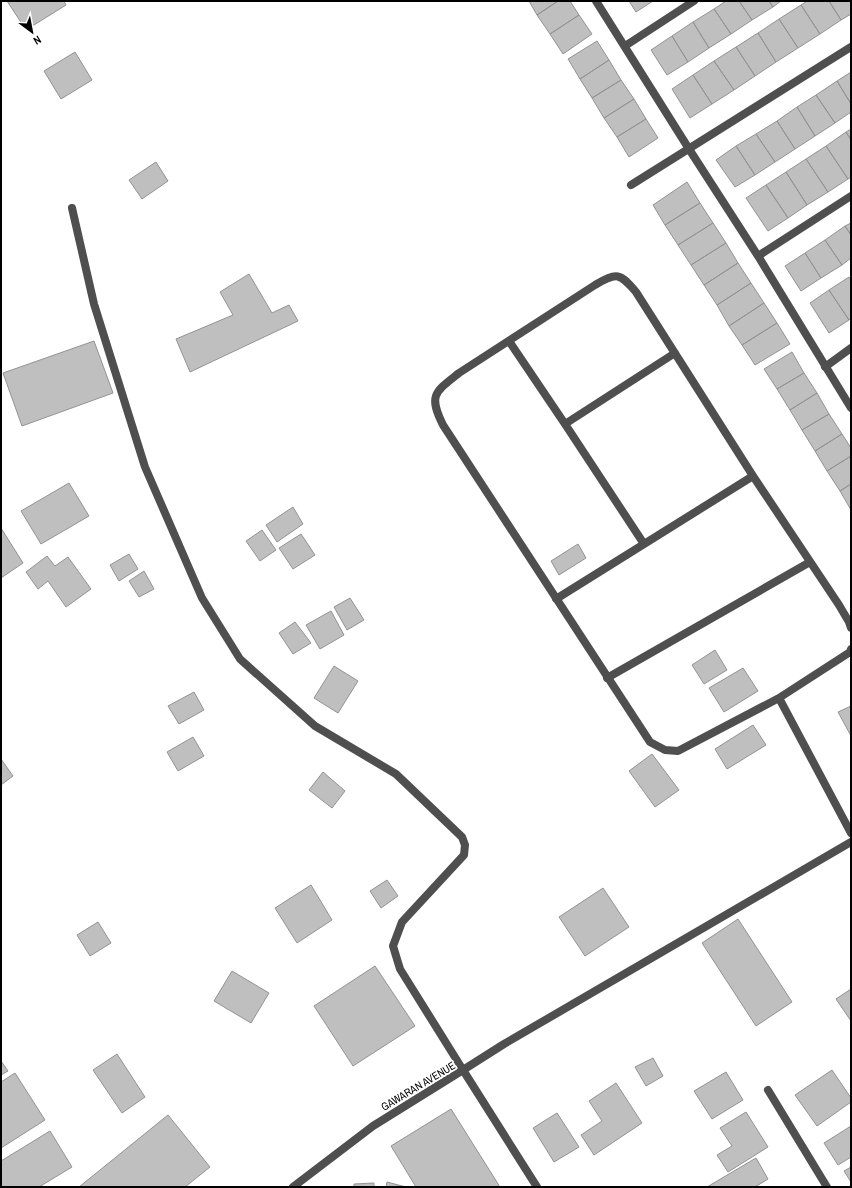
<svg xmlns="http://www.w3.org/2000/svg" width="852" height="1188" font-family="'Archivo Narrow',sans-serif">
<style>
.building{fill:#bfbfbf;stroke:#939393}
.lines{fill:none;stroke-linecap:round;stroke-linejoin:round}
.minor{stroke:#4f4f4f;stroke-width:8}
.tertiary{stroke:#4f4f4f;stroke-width:8}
.labels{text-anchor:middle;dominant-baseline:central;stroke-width:3.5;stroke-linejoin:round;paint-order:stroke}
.street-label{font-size:11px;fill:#000;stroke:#fff}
</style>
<rect width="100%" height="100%" fill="#fff"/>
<path class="building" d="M7 1H64L66 5 26 30Z
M529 1H558L537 15Z
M558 1H570L579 15 550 34 537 15Z
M629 1H653L636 12Z
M726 1H739L752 20 731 34 714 9Z
M739 1H769L773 7 752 20Z
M769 1H781L773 7Z
M807 1H829L841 20 820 34 801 5Z
M829 1H851V14L841 20Z
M801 5 820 34 798 48 779 19Z
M714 9 731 34 709 48 693 22Z
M579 15 592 34 563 54 550 34Z
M779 19 798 48 776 62 758 33Z
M693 22 709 48 688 62 672 36Z
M758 33 776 62 755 76 736 47Z
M672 36 688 62 667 75 651 50Z
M597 41 609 60 580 79 568 59Z
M736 47 755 76 734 90 714 61Z
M75 52 92 80 61 99 44 71Z
M609 60 621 80 592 98 580 79Z
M714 61 734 90 712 104 693 75Z
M851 72V104L837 81Z
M693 75 712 104 690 118 672 89Z
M621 80 634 99 604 118 592 98Z
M837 81 851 104V112L835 123 816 95Z
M816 95 835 123 815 136 797 107Z
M634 99 646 119 617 137 604 118Z
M797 107 815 136 795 149 777 121Z
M646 119 658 138 629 157 617 137Z
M777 121 795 149 775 162 756 134Z
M851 129V140L846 132Z
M846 132 851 140V177L848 179 826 146Z
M756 134 775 162 755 175 736 146Z
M736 146 755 175 735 187 716 160Z
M826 146 848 179 828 192 806 159Z
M806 159 828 192 807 205 786 172Z
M156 162 168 181 142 199 129 180Z
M786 172 807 205 788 218 766 185Z
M687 182 700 203 665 225 653 205Z
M766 185 788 218 768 231 746 198Z
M700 203 713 223 678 245 665 225Z
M713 223 726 243 691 265 678 245Z
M851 223V235L845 226Z
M845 226 851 235V258L842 265 825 240Z
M825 240 842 265 821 278 805 253Z
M726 243 738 263 704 285 691 265Z
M805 253 821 278 801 291 785 266Z
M738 263 751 283 717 305 704 285Z
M249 274 272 313 289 305 298 321 190 372 176 339 233 315 220 292Z
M849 277 851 280V318L849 320 829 290Z
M751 283 764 303 729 326 717 305Z
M829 290 849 320 829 333 810 303Z
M764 303 777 323 742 345 729 326Z
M777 323 790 344 755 365 742 345Z
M94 341 113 393 22 426 3 373Z
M792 352 804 373 777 389 764 369Z
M804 373 817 393 790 410 777 389Z
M817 393 829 414 802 430 790 410Z
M829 414 842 434 815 451 802 430Z
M842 434 851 448V456L827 471 815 451Z
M851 456V484L840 491 827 471Z
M69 483 89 516 41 544 21 511Z
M851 484V510L840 491Z
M293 507 303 524 277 542 266 525Z
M1 528 23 563 1 578Z
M262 530 276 550 260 561 246 541Z
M301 534 315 555 293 569 279 548Z
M578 544 586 558 559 575 551 561Z
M129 554 138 569 119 581 110 565Z
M47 556 55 566 68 557 91 589 66 607 48 581 38 589 26 572Z
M144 571 154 589 139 597 129 581Z
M350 598 364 620 347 630 334 607Z
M331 611 344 635 320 649 306 625Z
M295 622 311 643 293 654 279 633Z
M715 650 727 670 704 684 692 665Z
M334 666 358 681 338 713 314 698Z
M743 668 758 691 724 712 709 688Z
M194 692 204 710 179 724 168 706Z
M851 706V736L838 712Z
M753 725 766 745 727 769 715 749Z
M193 737 204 756 178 771 167 752Z
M652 754 679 790 655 807 629 771Z
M1 759 13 776 1 785Z
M323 772 345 791 332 808 309 790Z
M387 880 398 896 381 908 370 891Z
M311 885 332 920 297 943 275 908Z
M603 888 629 927 585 956 559 917Z
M738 919 792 1002 756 1026 702 943Z
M98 922 111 943 90 956 77 935Z
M375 966 415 1026 353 1066 314 1006Z
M232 971 269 993 251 1023 214 1001Z
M851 989V1021L836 999Z
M117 1054 145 1097 122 1113 93 1070Z
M653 1058 663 1076 646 1086 635 1067Z
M1 1061 8 1071 1 1075Z
M832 1070 851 1098V1102L817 1126 795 1095Z
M726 1072 743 1100 712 1119 694 1091Z
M15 1073 45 1120 1 1148V1082Z
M616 1083 642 1123 594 1155 581 1135 602 1121 589 1101Z
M451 1109 500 1187H416L391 1146Z
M746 1112 768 1147 728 1172 717 1155 732 1146 720 1128Z
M557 1113 579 1147 554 1162 533 1128Z
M168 1115 210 1167 185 1187H79Z
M851 1126V1157L838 1165 824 1143Z
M50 1131 72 1167 39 1187H1V1161Z
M756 1158 768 1179 755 1187H707Z
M851 1167V1182L844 1171Z
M387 1182 406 1187H386Z
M374 1183V1187H354V1184Z"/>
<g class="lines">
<path class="minor" d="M596 1 689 149 758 256 851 408
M625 46 694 1
M631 185 851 47
M72 208 94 304 145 467 202 598 240 659 315 726 396 774 462 837 465 845 464 855 402 922 393 946 400 969 463 1070 504 1044 851 842
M758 256 851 196
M509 341 565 424 644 544
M825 367 851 348
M565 424 675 353
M556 599 753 476
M851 628 849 622 839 605 753 476 636 292C620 273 617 272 595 285L459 373C435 392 428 395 443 425L650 742 665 750 678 751 779 698 850 652 851 649
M607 678 810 562
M779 698 851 833
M768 1090 827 1187"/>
<path class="tertiary" d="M293 1187 373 1126 463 1070 537 1187"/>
</g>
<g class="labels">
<g class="street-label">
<text transform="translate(418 1086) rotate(-31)">GAWARAN AVENUE</text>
</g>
</g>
<rect width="852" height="1188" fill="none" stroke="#000000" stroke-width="4"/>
<g transform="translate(32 32) rotate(148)" stroke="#ffffff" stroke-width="3" paint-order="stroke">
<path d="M0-3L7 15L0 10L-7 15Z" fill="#000000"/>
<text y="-6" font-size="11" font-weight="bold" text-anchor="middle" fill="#000000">N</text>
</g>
</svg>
